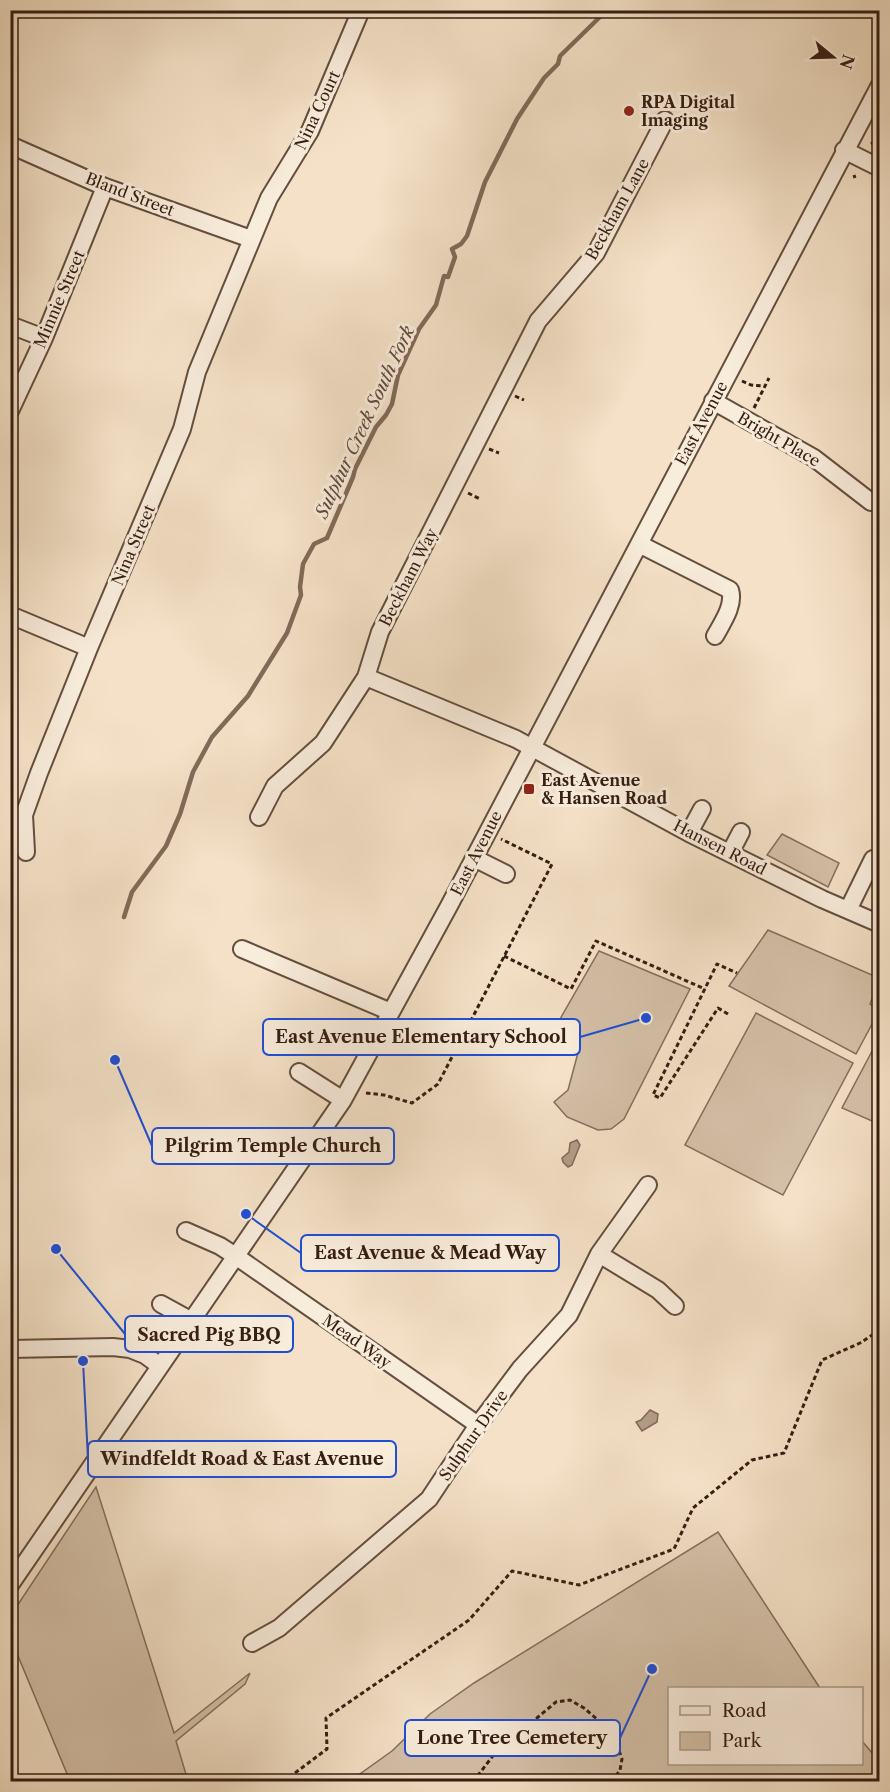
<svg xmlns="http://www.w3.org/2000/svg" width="890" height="1792" font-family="'Libre Caslon Text',serif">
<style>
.green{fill:#d4c0a8;stroke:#846e5c;stroke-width:1.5}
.water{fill:#b39e89;stroke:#816a59;stroke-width:1.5}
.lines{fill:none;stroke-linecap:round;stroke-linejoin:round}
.stream{stroke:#816a59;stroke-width:4.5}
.minor-casing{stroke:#654e3e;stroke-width:20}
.path{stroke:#351d11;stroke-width:3;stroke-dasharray:4.5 3;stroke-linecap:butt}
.minor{stroke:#f8ecdb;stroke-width:16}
.poi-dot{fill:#8f2418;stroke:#f8ecdb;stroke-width:2}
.labels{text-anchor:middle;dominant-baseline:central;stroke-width:6;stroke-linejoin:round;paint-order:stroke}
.poi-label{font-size:16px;font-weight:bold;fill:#351d11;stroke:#f8ecdb;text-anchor:start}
.street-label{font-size:16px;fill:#351d11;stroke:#f8ecdb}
.water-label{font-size:18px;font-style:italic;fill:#614a3b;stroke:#f8ecdb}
.leader{fill:none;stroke:#1d4ed8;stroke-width:2}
.callout-dot{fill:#1d4ed8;stroke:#f8ecdb;stroke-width:2}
.callout{fill:#f8ecdb;stroke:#1d4ed8;stroke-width:2}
.callout-label{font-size:18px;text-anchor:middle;font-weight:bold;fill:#351d11}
</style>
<rect width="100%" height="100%" fill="#f4e1c7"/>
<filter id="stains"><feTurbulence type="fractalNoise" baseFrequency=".00333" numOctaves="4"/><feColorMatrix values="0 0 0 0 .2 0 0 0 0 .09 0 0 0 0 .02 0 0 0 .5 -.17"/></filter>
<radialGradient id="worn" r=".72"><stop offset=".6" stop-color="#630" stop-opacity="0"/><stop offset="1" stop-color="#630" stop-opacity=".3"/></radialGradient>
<path class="green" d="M782 834 839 863 828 887 767 855Z
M768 930 879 978V983L870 1004 879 1011 856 1054 729 986Z
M599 951 690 989 624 1119 611 1129 598 1130 567 1117 554 1102 568 1090 579 1049 552 1033Z
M756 1013 853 1063 783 1195 685 1145Z
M879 1038 880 1124H879L842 1108Z
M96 1487 174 1733 250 1673 245 1684 176 1741 188 1781H70L11 1639V1615Z
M718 1532 820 1688H670V1764H862V1741L879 1761V1781H350L392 1751 430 1714 474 1683Z"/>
<path class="water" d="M577 1140 580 1145 572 1165 568 1167 563 1162 562 1158 569 1152 570 1143Z
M650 1410 658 1414 657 1422 642 1431 636 1422 641 1420Z"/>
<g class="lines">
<path class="stream" d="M124 917 132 892 166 846 180 814 193 772 212 737 248 696 287 633 301 595 300 587 303 564 314 544 327 538 353 477 355 469 376 427 386 415 392 404 398 375 419 329 436 305 444 276 448 277 455 257 452 249 461 244 467 236 485 182 517 119 544 78 558 64 560 56 607 10"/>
<g class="minor-casing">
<path id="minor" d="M10 145 105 187 251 239
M844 150 880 168
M10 325 44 338
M713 401 814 458 871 502
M10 411 44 338 105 187
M639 544 730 590C735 605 722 623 715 636
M10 615 89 648
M366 677 516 739 689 833 822 899 880 924
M259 817 275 786 323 743 366 677 380 632 538 321 596 253 665 120
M689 833 702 809
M26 852 24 815 39 773 89 648 182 429 197 372 269 198 310 131 361 10
M730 853 741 832
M474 858 506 874
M848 910 873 859
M242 949 391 1012
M299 1072 343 1100
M186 1231 220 1246 237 1257 478 1425
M599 1254 658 1290 675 1306
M161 1304 192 1321
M10 1349 113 1347 130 1349 145 1355 160 1366
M10 1585 343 1100 449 906 880 85
M252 1643 279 1628 429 1499 478 1425 520 1369 569 1315 599 1254 648 1185"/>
</g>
<path class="path" d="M871 144 874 142
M854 175 855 178
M742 381 751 385 764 386
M515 396 524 400
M754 408 769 378
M489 449 499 453
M468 493 480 499
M504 956 571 989 596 941 705 989
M728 1014 718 1008 660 1098 653 1095 717 964 737 973
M366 1093 384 1095 412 1103 438 1084 552 864 501 839
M283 1782 327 1749 326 1718 469 1620 512 1571 579 1585 674 1549 693 1508 752 1460 784 1453 822 1360 860 1343 880 1330
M473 1782 495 1753 556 1702 570 1700 584 1708 605 1726 617 1745 622 1759 620 1770 612 1782"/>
<use href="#minor" class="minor"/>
</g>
<g class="poi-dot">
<circle cx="629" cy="111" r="6"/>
<rect x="523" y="783" width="12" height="12" rx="3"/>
</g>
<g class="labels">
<g class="poi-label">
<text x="641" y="102">RPA Digital<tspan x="641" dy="18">Imaging</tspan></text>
<text x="541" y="780">East Avenue<tspan x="541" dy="18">&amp; Hansen Road</tspan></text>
</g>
<g class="street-label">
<text transform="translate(317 110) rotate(-65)">Nina Court</text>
<text transform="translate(130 194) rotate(21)">Bland Street</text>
<text transform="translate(617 209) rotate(-61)">Beckham Lane</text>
<text transform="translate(59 299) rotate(-67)">Minnie Street</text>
<text transform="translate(701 423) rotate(-62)">East Avenue</text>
<text transform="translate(779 439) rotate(30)">Bright Place</text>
<text transform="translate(133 545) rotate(-67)">Nina Street</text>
<text transform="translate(408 577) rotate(-63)">Beckham Way</text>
<text transform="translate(720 847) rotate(27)">Hansen Road</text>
<text transform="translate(476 853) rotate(-63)">East Avenue</text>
<text transform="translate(357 1341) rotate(35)">Mead Way</text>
<text transform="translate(473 1435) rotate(-55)">Sulphur Drive</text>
</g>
<g class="water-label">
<text transform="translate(365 422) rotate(-65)">Sulphur Creek South Fork</text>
</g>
</g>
<path class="leader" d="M646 1018L580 1037M115 1060L152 1146M246 1214L301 1253M56 1249L125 1334M83 1361L88 1459M652 1669L620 1738"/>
<g class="callout-dot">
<circle cx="646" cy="1018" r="6"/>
<circle cx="115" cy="1060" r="6"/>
<circle cx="246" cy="1214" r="6"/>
<circle cx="56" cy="1249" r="6"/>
<circle cx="83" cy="1361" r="6"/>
<circle cx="652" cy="1669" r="6"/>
</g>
<g class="callout">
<rect x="263" y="1019" width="317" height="36" rx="6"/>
<rect x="152" y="1128" width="242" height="36" rx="6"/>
<rect x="301" y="1235" width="258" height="36" rx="6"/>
<rect x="125" y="1316" width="168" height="36" rx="6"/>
<rect x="88" y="1441" width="308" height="36" rx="6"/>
<rect x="405" y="1720" width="215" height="36" rx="6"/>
</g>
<g class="callout-label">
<text x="421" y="1043">East Avenue Elementary School</text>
<text x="273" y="1152">Pilgrim Temple Church</text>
<text x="430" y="1259">East Avenue &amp; Mead Way</text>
<text x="209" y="1341">Sacred Pig BBQ</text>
<text x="242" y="1465">Windfeldt Road &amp; East Avenue</text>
<text x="512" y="1744">Lone Tree Cemetery</text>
</g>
<rect width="890" height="1792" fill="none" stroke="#f4e1c7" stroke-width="36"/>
<rect x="12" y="12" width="866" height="1768" fill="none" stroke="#351d11" stroke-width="3"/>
<rect x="18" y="18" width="854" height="1756" fill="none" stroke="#351d11" stroke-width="1.5"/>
<rect x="668" y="1687" width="195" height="78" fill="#f8ecdb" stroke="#aa998a" stroke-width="1.5"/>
<rect x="680" y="1706" width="30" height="9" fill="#f8ecdb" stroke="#aa998a" stroke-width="1.5"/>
<text x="722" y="1717" font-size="18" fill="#351d11">Road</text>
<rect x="680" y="1732" width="30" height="18" fill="#d4c0a8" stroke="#aa998a" stroke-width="1.5"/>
<text x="722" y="1747" font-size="18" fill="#351d11">Park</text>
<g transform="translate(833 57) rotate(109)" stroke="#f8ecdb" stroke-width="4.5" paint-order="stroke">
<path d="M0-4.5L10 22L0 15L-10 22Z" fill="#351d11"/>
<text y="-9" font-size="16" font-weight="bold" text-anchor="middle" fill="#351d11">N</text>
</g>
<rect width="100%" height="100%" filter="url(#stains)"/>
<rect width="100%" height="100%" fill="url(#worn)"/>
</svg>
